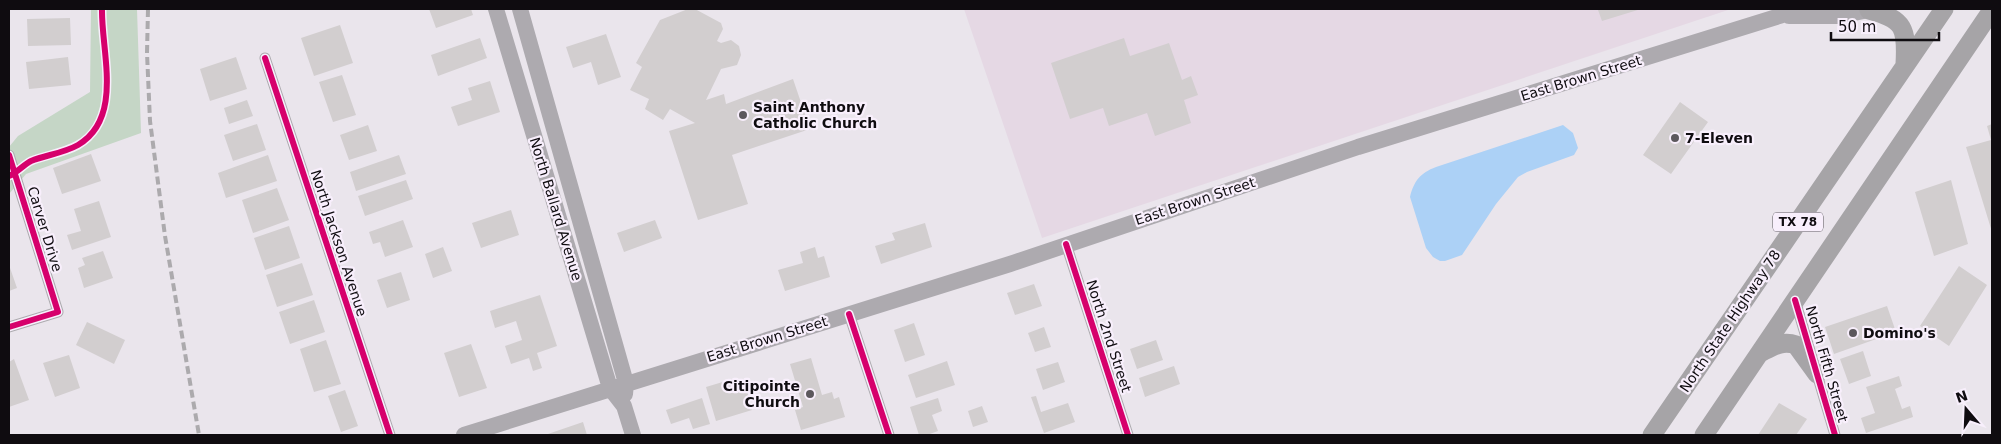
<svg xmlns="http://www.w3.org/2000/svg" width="2001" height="444" font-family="'DejaVu Sans',sans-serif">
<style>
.industrial{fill:#e5d8e4}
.green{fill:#c5d6c6}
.water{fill:#acd1f6}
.building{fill:#d2cecf}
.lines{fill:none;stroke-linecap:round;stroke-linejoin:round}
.street{stroke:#adabaf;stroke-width:11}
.secondary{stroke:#adaaaf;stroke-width:16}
.primary{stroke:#a6a4a7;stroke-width:19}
.rail{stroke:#acaaad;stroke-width:4;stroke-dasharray:8 4;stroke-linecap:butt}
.cycleway-casing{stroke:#f8effc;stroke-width:9}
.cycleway{stroke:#d6006c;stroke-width:6}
.poi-dot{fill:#5c585d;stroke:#f8effc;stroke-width:2}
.labels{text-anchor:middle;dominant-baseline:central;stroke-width:4.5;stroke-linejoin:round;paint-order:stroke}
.shield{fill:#f8effc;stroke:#555057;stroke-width:1}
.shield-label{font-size:12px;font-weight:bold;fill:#0f0c10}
.street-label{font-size:14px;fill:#0f0c10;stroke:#f8effc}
.poi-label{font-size:14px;font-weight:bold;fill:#0f0c10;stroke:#f8effc;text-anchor:start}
</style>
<rect width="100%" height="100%" fill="#eae5ec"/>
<path class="industrial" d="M964 9H1731L1042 238Z"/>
<path class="green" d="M91 9H137L141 133 26 174 9 194V147L18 136 90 92Z"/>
<path class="water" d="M1563 125 1573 133 1578 148 1574 155 1527 172 1518 177 1496 204 1462 255 1445 261H1440L1433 257 1426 248 1410 197C1414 181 1420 173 1436 167Z"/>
<path class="building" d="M429 9H471L473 15 436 28Z
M688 9H695L721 23 723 29 717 41 721 43 731 40 739 46 741 55 737 65 721 69 706 100 724 94 726 104 793 79 810 129 732 155 748 204 698 220 669 131 695 123 670 109 663 120 645 109 649 99 630 90 642 67 636 63 660 20Z
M1600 9H1641L1602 21 1598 10Z
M70 18 71 45 28 46 27 19Z
M340 25 353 63 314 76 301 38Z
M606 34 621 77 598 85 591 62 573 68 566 47Z
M480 38 487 58 438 76 431 55Z
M1124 38 1130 56 1169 43 1182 80 1191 76 1198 95 1184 100 1191 123 1155 136 1147 113 1109 126 1103 108 1070 119 1051 63Z
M68 57 71 85 29 89 26 62Z
M236 57 247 89 210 101 200 69Z
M342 75 356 115 333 122 319 82Z
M490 81 500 112 458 126 451 107 472 100 468 88Z
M247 100 253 116 229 124 224 108Z
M1680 102 1708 122 1671 174 1643 155Z
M257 124 266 150 233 161 224 135Z
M1992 124V232L1966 147 1991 140 1987 126Z
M368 125 377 151 349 160 340 135Z
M91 154 101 181 62 194 53 168Z
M268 155 277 181 226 198 218 173Z
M399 155 406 174 356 191 350 172Z
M406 180 413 199 365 216 358 196Z
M1951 180 1968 244 1934 256 1915 192Z
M277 188 289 220 253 233 242 200Z
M99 201 111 237 72 250 67 235 81 231 74 209Z
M511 210 519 235 481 248 472 223Z
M403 220 413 247 385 257 380 242 373 244 369 232Z
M655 220 662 238 624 252 617 233Z
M925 223 932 247 881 264 875 246 895 240 892 233Z
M289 226 300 258 265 270 254 238Z
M443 247 452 271 433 278 425 254Z
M815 247 818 258 824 256 830 277 785 291 778 270 803 263 800 252Z
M103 251 113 278 84 288 78 268 85 265 82 258Z
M302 263 313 295 277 307 266 275Z
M9 265 17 288 9 291Z
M1959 266 1987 285 1949 346 1920 326Z
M401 272 410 300 387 308 377 280Z
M1034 284 1042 306 1015 315 1007 293Z
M540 295 557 346 537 353 542 368 533 371 529 358 511 364 505 346 522 340 516 321 495 328 490 311Z
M314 300 325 332 290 344 279 312Z
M1887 306 1896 332 1834 354 1825 327Z
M87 322 125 340 114 364 76 345Z
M914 323 925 355 905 362 894 330Z
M1044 327 1051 347 1035 352 1028 333Z
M326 340 341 384 314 392 300 349Z
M1156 340 1163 360 1137 369 1130 349Z
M471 344 487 388 459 397 444 353Z
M1863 351 1871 376 1849 384 1840 359Z
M69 355 80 388 55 397 43 363Z
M811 358 822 395 832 392 834 399 839 397 845 417 801 430 795 410 803 407 790 364Z
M14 359 29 400 9 407V362Z
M947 361 955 385 916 398 908 375Z
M1058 362 1065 382 1043 390 1036 369Z
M1174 366 1180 384 1145 397 1139 378Z
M1899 376 1902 386 1895 389 1902 409 1910 406 1913 417 1866 433 1861 418 1875 413 1866 387Z
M736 378 741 393 747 391 752 410 716 421 706 387Z
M345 390 358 426 341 432 328 396Z
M1036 396 1041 412 1068 403 1075 422 1044 433 1031 397Z
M702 398 710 424 693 429 689 418 671 424 666 410Z
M938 398 942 411 932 415 938 431 927 435H919L910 407Z
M1779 403 1807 419 1796 435H1758Z
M982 406 988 422 973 427 968 411Z
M583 422 587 435H545Z"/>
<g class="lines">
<path class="street" d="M265 58 390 435
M9 155 58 312 9 327
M1066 244 1128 435
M1795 300 1835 435
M849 314 889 435"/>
<path class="secondary" d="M496 9 610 388 624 406 633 435
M520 9 626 383 625 394
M1789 16H1840L1873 9
M464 435 1010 264 1358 147 1802 9"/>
<path class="primary" d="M1869 10C1905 19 1907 29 1905 64
M1760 353C1772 347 1782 340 1796 345L1817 374
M1652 435 1944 9
M1704 435 1992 10"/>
<path class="rail" d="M148 9 147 53 150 121 165 236 199 435"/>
<g class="cycleway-casing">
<path id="cycleway" d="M265 58 390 435
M9 155 58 312 9 327
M9 176C17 173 23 165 31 161 46 155 64 153 78 145 124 118 101 51 102 9
M1066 244 1128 435
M1795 300 1835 435
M849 314 889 435"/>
</g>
<use href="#cycleway" class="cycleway"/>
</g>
<g class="poi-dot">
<circle cx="743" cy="115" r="5"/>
<circle cx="1675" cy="138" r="5"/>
<circle cx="1853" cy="333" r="5"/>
<circle cx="810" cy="394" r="5"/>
</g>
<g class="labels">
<rect class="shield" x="1773" y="212.5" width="50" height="19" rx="4"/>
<g class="shield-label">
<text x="1798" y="222">TX 78</text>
</g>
<g class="street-label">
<text transform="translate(1581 78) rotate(-17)">East Brown Street</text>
<text transform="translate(1195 201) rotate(-18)">East Brown Street</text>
<text transform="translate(556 209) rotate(73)">North Ballard Avenue</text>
<text transform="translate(45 229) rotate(73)">Carver Drive</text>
<text transform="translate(339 243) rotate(72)">North Jackson Avenue</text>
<text transform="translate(1730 321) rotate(-56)">North State Highway 78</text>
<text transform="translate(1109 336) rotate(72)">North 2nd Street</text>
<text transform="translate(767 339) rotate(-17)">East Brown Street</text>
<text transform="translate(1827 364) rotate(74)">North Fifth Street</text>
</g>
<g class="poi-label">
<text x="753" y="107">Saint Anthony<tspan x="753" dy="16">Catholic Church</tspan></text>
<text x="1685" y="138">7-Eleven</text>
<text x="1863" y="333">Domino's</text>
<text x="800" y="386" text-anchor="end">Citipointe<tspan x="800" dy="16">Church</tspan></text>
</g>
</g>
<rect width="2001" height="444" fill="none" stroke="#0f0c10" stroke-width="20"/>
<g transform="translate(1966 409) rotate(341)" stroke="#f8effc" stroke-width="4" paint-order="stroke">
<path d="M0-4L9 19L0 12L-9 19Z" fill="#0f0c10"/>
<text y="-8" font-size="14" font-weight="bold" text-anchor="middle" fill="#0f0c10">N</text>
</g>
<path d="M1831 32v8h108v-8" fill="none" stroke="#0f0c10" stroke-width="2.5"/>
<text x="1838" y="32" font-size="15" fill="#0f0c10" stroke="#f8effc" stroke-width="4" paint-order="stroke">50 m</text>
</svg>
